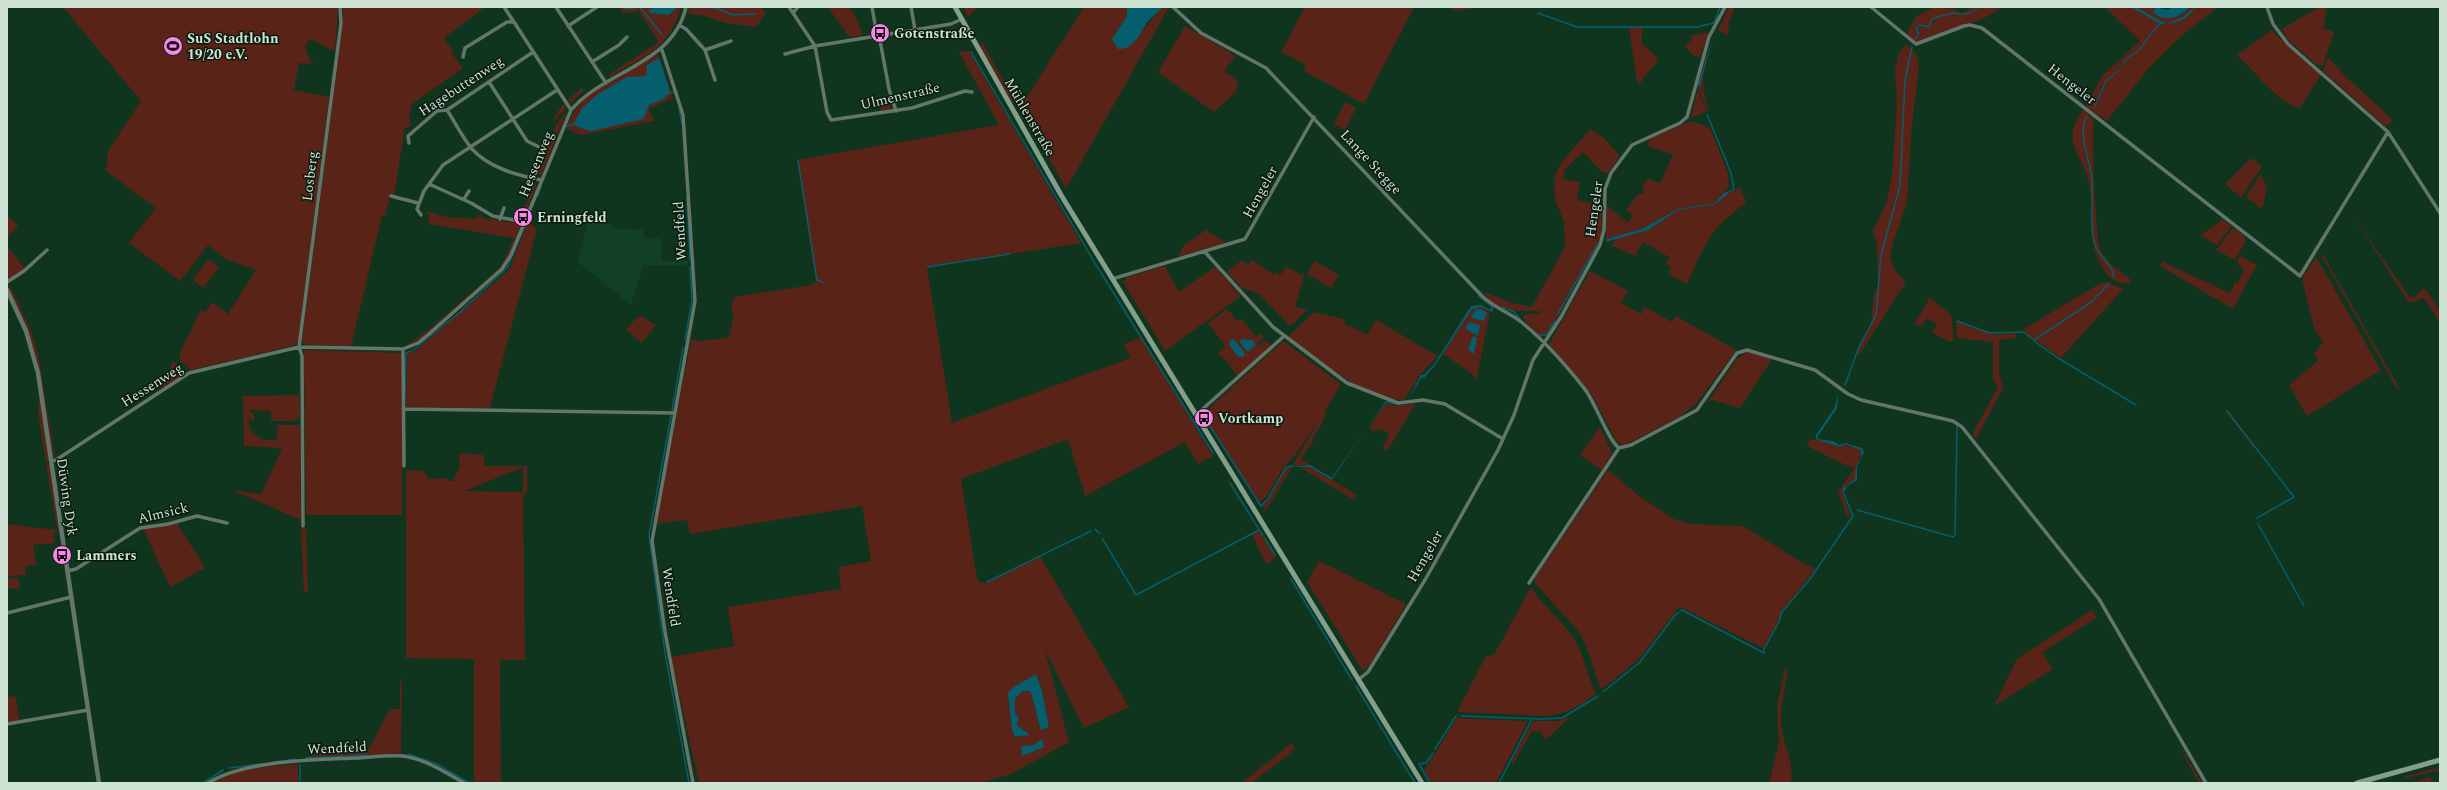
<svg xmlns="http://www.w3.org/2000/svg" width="2447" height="790" font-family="Spectral,serif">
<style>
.built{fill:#124024}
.green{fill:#5a2318;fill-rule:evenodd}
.water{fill:#055e6d}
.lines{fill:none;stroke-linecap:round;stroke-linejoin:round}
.stream{stroke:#055e6d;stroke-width:1.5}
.minor{stroke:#647569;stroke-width:3.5}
.tertiary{stroke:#647569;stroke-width:4.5}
.secondary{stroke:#839e8a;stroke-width:5}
.labels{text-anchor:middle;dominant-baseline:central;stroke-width:3;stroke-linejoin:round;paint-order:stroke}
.poi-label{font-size:14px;font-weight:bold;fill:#cee3d3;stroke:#09190e;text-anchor:start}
.street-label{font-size:14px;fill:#cee3d3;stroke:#09190e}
</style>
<rect width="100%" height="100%" fill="#10351e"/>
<path class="built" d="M589 216H596L618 229 643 230 644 238H657L661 240 662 261H688V266L643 265 631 305 578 262Z"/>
<path class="green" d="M63 7H338L335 51 310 39 305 45 310 61 314 64 299 63 294 90 329 97 298 341 295 345 191 370 180 361V353L201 310 205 312 212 302 228 314 256 270 225 259 208 245 180 281 129 243 156 208 106 171 108 151 141 101Z
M343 7H485L444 38 454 53 452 54 463 68 412 104 409 119 412 124 407 128 405 127 394 196 390 197 385 216H382L351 346 304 345 302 341 343 21Z
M619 7H681C670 48 645 56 611 76L608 75 659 42 639 11 623 13Z
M689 7H761L766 13 756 27 726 23 701 15 688 14Z
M828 7H848L854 13 863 35 851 37 849 34V37Z
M963 7H978L968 17Z
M1084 7H1127V16L1112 39 1127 47 1163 7H1169L1066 189 1020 108Z
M1305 7H1414L1364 104 1304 71 1305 64 1281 52Z
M1447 7H1478L1458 11Z
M1729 7H1735L1729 21 1728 36 1718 30Z
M1934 7 1955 9 1962 13 1973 7H1978C1967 15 1965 14 1953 12 1942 16 1934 17 1929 27L1918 24 1915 29 1919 33 1916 39 1920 32 1917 29 1919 26 1928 28C1930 26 1930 24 1931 22 1934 17 1948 15 1953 13 1972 16 1963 15 1979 8 1985 5 1995 7 2002 7 1977 27 1945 26 1919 43L1913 42 1907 32 1916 17Z
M2105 7H2131L2160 23 2137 51 2127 57 2121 68 2102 85 2095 107 2106 82 2121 69 2128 58 2138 51 2159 25C2172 23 2189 21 2195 7H2218L2178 39 2149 68 2107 121 2086 107 2102 76 2140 41Z
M2136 7H2156L2154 9 2172 18 2184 13 2189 7H2194L2183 17 2166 24Z
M2320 7H2327L2323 28 2334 32 2323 65H2317L2288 40 2282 29Z
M1185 26 1236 56 1224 71 1238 81 1236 92 1214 112 1158 72Z
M1629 27H1643L1641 43 1658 58C1655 68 1644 74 1640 84L1637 82Z
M2273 29 2274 33 2321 75 2299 109C2272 97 2258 74 2237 55Z
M1709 32 1700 57 1694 56 1685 46 1692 39 1690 36Z
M1714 36C1704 68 1698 78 1709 111L1707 112 1699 88 1703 66Z
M982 42 1015 101 1010 100 980 46Z
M1906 44 1916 53 1919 66 1912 124 1907 203 1893 243 1890 258 1895 271 1906 282 1859 355H1855L1871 324 1874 294 1878 285 1877 245 1873 231 1886 204 1892 175 1897 105 1895 70 1898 55Z
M969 51 1081 243 927 267 952 423 1131 358 1124 345 1140 337 1213 456 1198 464 1185 442 1085 496 1068 439 961 479 977 579 982 583H987L1040 556 1129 707 1084 728 1045 650 1069 742 1009 775 980 783H699L671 657 734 646 728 607 841 589 839 567 871 561 862 506 690 534 687 520 656 524 691 340 700 341 729 338 734 314 731 313 734 297 812 285 816 281 797 160 999 125 959 52ZM1036 674 1042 691 1049 727 1040 728C1039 724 1032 694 1031 691H1023L1015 698V713L1019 719 1017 725 1024 730 1013 734 1008 693ZM1030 745H1034L1037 750 1022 755Z
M658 54 673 98 649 109 654 121 580 135 566 128 575 110 587 96Z
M2328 57 2343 74 2393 120 2386 127 2323 71Z
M582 88 584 90 570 104 568 100Z
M1698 89 1706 112 1692 117 1691 115Z
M887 97 891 110 881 111 878 100Z
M1345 102 1356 108 1345 130 1334 124Z
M564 104 566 108 553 123 555 115Z
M2083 110 2094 119C2091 128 2096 239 2100 248 2105 261 2117 270 2129 278L2131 281 2129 283C2108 288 2094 256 2092 238 2090 222 2092 206 2090 189 2087 156 2057 145 2083 110Z
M567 111 541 175 535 177 557 123Z
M1690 121 1709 127 1712 132 1728 173 1729 187 1715 203 1678 209 1642 229 1606 241V205L1628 223 1633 216 1626 210 1637 195 1644 193 1642 186 1648 179 1660 183 1673 155 1648 146 1649 139Z
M1590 129 1604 138 1620 156 1608 173 1602 172 1583 152 1565 169 1563 179 1580 182 1577 200 1601 205 1602 235 1547 336 1541 337 1523 319 1524 315 1540 313V311C1521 311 1494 313 1484 292L1512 303 1532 307 1565 247 1564 221 1555 200 1554 178 1557 177 1555 175 1561 163Z
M2251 158 2262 166 2241 198 2225 184Z
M2261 173 2267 188 2262 209 2246 197Z
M534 182 536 185 524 218 520 219Z
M1740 188 1746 203C1710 228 1704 246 1687 284L1668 274 1671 268 1666 263 1669 257 1643 242 1635 256 1612 246 1615 239 1648 230 1678 210 1715 204 1725 194Z
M2348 208 2410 298 2415 297 2423 289 2426 290 2440 311V323L2424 298 2409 303Z
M427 211 446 217 476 219 479 214 489 221 492 218 498 221 518 223 520 227 509 255 501 269 453 312 420 339 406 346 432 327 494 273 501 266 514 238 428 224 430 215 427 214Z
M7 214 18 226 7 238Z
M2223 219 2230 225V228L2217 245 2201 235Z
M528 222 537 229 490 408 406 407 407 353 415 351 509 270Z
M2235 228 2245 237V242L2235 260 2216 250 2231 230Z
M1206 230 1226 243 1178 257 1184 245Z
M7 246 25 269 7 280Z
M2321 255H2323L2401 391 2396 387Z
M2240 256 2257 265 2233 309 2159 265 2163 262 2230 293 2235 282 2238 283 2244 270 2237 262Z
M2316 257 2381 370 2307 416 2289 385 2319 360 2314 354 2323 342 2314 328 2302 279Z
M208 259 219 267 203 288 193 280Z
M1242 260 1248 265 1252 260 1274 275 1276 272 1280 275 1287 267 1304 276 1295 307 1307 310 1294 323 1289 325 1259 294 1241 287 1227 272Z
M1314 261 1339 275 1331 288 1307 274Z
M1165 266 1179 292 1215 267 1241 296 1165 351 1123 282 1127 277Z
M1590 271 1628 291 1621 303 1641 314 1645 307 1672 322 1676 316 1736 350 1696 404 1679 417 1625 445 1617 442 1591 393 1549 344Z
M2107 282 2123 289 2061 358 2022 330 2099 284Z
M9 284 31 331 38 354 55 458 53 457 36 356 25 324 8 288Z
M1928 297 1951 314 1954 340 1949 342 1932 332 1937 325 1927 318 1921 327 1914 323 1928 302Z
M1481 307 1490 312 1476 381 1470 372 1443 354 1472 309Z
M1227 309 1238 321 1242 319 1256 337 1260 333 1264 338 1257 344 1259 346 1266 340 1271 346 1237 376 1225 359 1217 354 1226 347 1208 323ZM1233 339 1237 346 1242 350 1237 356 1229 344ZM1243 339 1250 340 1255 345 1248 352 1240 343Z
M1314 312 1346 320 1344 325 1351 326 1367 335 1376 320 1438 356 1420 375 1404 400C1364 399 1319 360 1288 337Z
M641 316 656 325 642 343 626 330 636 318Z
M1956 321 1996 335 2016 333V338L1999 340V372L2003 388 1976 439 1973 435 1974 431 1998 387 1993 379V342L1957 338Z
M1283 341 1341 384 1324 413 1326 414 1317 433 1313 436V441L1301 459 1310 465H1293L1318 421 1295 455 1283 468 1267 496 1259 503 1203 414Z
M304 350 402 353V515H306Z
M1747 352 1772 359 1740 408 1713 400 1707 403 1737 359Z
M173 361 184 370 183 375 162 388Z
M299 395 300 417 294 421H271V411L250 410V413H254V421L248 419 251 431 263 440H277V425H300L301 520 232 490 261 494 282 448 244 446 243 396Z
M39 396 49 461 46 462 38 413Z
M1386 403 1394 406 1415 404 1387 451 1383 447 1389 434 1381 429 1374 431 1369 428Z
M2225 409 2254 445 2255 449 2226 412Z
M1600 427 1612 453 1602 470 1580 455Z
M1811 439 1829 442 1839 447 1844 444 1861 450 1855 479 1846 485 1842 492 1850 515 1848 519 1838 492 1854 469 1807 446Z
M459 453 484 455 485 466H527V492L523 496 525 660H500L501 783H474V659L406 658V470L424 471 429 479 447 478V481H453L460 467ZM523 467V492L465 491Z
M49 463 59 530 58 533 46 464Z
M1292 467 1265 512 1262 506 1269 499 1286 468Z
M1310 467 1357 495 1354 500 1301 468Z
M1608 470 1639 496 1674 519 1691 524 1743 526 1805 564 1816 568 1781 612 1779 620 1763 648 1685 609 1678 608 1640 658 1605 687 1600 688 1586 645 1578 631 1535 583V578Z
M177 523 205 568 170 587 143 528Z
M7 524 56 530 57 533H53L55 543 33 545 36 565 25 566 26 575 7 576Z
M301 529H306L308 592H304Z
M1259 531 1276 558 1266 564 1252 535Z
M1319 561 1406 604 1372 662 1363 671 1307 582Z
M18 578 20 588 7 589V579Z
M1531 587C1543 606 1564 622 1574 639 1585 656 1587 676 1596 694 1580 706 1567 714 1546 716L1457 712 1486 656 1494 655Z
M2092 610 2097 618 2042 652 2053 669 1994 706 2017 659Z
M1785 668 1788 671C1785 688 1780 705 1781 723 1783 746 1794 758 1791 783H1769L1779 742 1777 707Z
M400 677 402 686 401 753 307 759 304 758 312 755 367 752 390 709H400Z
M7 696 16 697 19 721 7 722Z
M1571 716 1546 740 1540 732 1532 731 1512 766V761L1533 721H1558Z
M1457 718 1528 721 1496 783H1432L1424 771Z
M1292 743 1295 749 1252 783H1241Z
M2181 750 2183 751 2202 783H2199Z
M298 764V783H214C238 767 270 767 298 764Z
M2440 767V770L2403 779 2402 777Z
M2430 777 2433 783 2414 782Z"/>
<path class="water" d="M656 7H675L676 9 669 15 650 13 649 10Z
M1127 7H1163C1159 12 1154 15 1149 20 1141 30 1135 50 1118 49L1112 39 1127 16Z
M2131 7H2136L2166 24 2183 17 2195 7C2188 22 2172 23 2159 25L2138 52 2128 58 2121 69 2106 82 2095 107 2093 109 2105 81 2121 68 2127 57 2137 51 2159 23Z
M2156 7 2167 10 2173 7H2189C2181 18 2163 23 2153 12Z
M1714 35 1699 88 1706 112 1698 84Z
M657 59 660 60 670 92 664 99 649 105 644 119 591 131 575 126 574 123 582 108 598 94 627 77 646 76 647 65Z
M1732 190 1716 204 1678 210 1648 230 1606 242 1607 239 1642 229 1678 209 1715 203 1724 193Z
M1481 305 1490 310 1491 307 1493 308 1492 312 1481 307 1472 309 1436 364 1424 378 1422 377 1407 401 1421 375H1424L1435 363 1471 306Z
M1481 309 1487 313 1484 321 1471 318 1475 310Z
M1470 322 1480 326 1478 336 1465 328Z
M1473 336 1477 338 1474 354 1468 349Z
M1232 339 1235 340C1237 346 1244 349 1245 355L1242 357 1237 356 1229 344Z
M1241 339 1253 340 1255 345 1248 352 1240 343Z
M1838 393 1837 408 1818 436V439L1833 441 1839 445 1845 443 1862 448 1864 452 1857 467V480L1847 486 1844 493 1843 488 1855 479 1856 467 1861 457V450L1845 444 1840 447 1816 439V435L1835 407Z
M1386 401 1405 406 1386 403 1367 427Z
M1366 429 1332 480 1310 467H1292L1310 465 1332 478Z
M1036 674 1042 691 1049 727 1041 730C1038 722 1033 695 1030 691H1023L1015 698V713L1019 718 1017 725 1030 735 1015 737 1012 730 1008 693 1012 688Z
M1042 739 1044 747 1022 756 1021 746 1034 745Z"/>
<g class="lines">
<path class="stream" d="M623 7 626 9 639 7
M640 7 662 35
M700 7 716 8 733 15 755 14
M1538 13 1577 27H1697L1714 23
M1714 23 1720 7
M1915 39 1919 33 1916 29 1919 25 1929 27C1930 25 1930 23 1931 21 1935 16 1947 15 1953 13 1965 15 1968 15 1979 7
M971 52 1093 260 1213 453
M669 93 675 92
M679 108 682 124
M1707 114 1731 173 1734 189 1731 191
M2087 116C2077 135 2090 159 2092 179 2093 201 2089 227 2096 247 2099 256 2117 270 2113 278
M566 126 574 124
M798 160 817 280 824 283
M538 196 541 186
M687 198 690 260
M927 267 1010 254
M1478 296 1493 307
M1502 307 1514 312 1520 319
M1558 314 1598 243
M1957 321 1990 333 2023 332 2034 340 2090 303 2109 284
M1539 335H1546L1555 321
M685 340 692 300 690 267
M2034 341 2058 358 2136 405
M413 350 459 313 507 268 525 226
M1845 385 1859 347 1876 315 1881 255 1900 186 1905 80 1912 47
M405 398 406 353 411 351
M672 411 683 348
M2227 411 2294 497 2257 518
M1203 415 1261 506 1268 499 1286 467 1294 466
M671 416 649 535 665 653 689 783
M1230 483 1275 555
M1857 510 1953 537 1955 535 1957 427
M2258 524 2304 606
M1095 529 1100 534
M1102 538 1136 595 1259 530
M1291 579 1352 680
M987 582 1091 531
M1356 686 1415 783
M1603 692 1640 662 1675 615 1682 610 1764 653V649L1780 620 1781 613 1810 579 1853 516 1843 492
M1461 716 1542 719 1562 718 1598 696
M1435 749 1456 716
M408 754 437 764 469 783
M306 758 368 755
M289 760 295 759
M230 768 260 764
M203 783 223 770
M300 783V765
M1430 783 1419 764 1426 763 1433 753
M1499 783 1532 719"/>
<path class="minor" d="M504 7 514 22
M556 7 606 83
M789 7 815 46 827 112 831 120 912 108 965 91 972 92
M872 7 877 36
M911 7 915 30
M1173 7 1201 33 1266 68 1482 296C1493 307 1508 312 1520 321 1544 340 1565 364 1584 388 1595 401 1608 441 1619 448L1631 445 1697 410 1737 353 1747 350 1815 370 1848 394 1861 400 1953 421 1962 427 2099 599 2206 783
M1871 7 1916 44 1964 26 1970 25 1982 28 2300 276 2388 132
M2267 7 2273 24 2288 44 2388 132 2440 213
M793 13 798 7
M679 25 686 29 705 50 731 41
M568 26 597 7
M879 35 889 89 896 111
M662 50 683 115 695 301 652 541 665 632 693 783
M705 50 715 80
M785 54 815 46 951 24 962 19
M463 57 465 48 507 22H514L571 110
M592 62 619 45 627 37
M489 82 527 141 543 149
M447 110C455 122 462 137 472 149 489 168 517 175 541 180
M409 143 408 136 437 111 447 110 533 52
M429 184 471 203 493 216 524 222
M391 196 418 203
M464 199 469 191
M421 215 417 209 424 191 443 165 557 90
M500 219 504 208
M1204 251 1273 327 1347 383 1398 403 1423 400 1445 404 1503 439
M1112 279 1245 239 1314 117
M7 282 24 271 47 250
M403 349 404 466
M403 409 674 413
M1196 415 1283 337
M51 461 56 460 189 373 299 347 403 349 418 343 429 334 502 269 511 255 571 110C605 70 673 65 686 7
M303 526 302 356 299 347 341 23 340 7
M67 571 76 569 140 528 168 524 197 516 227 523
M1529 583 1619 448
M7 613 71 597
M1358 680 1368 672 1425 580 1498 450 1514 415 1533 360 1561 317 1600 245 1604 230 1605 189 1611 173 1632 145 1680 123 1687 117 1709 37 1725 7
M7 724 88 710
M208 783C245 760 314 760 357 758 372 757 388 755 403 756 425 759 445 772 464 783"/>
<path class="tertiary" d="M7 290 26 331 38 373 99 783"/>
<path class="secondary" d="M955 7 1061 195 1422 783
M2357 783 2440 760"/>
</g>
<defs>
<g id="bus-disc" transform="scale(1)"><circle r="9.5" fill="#fa87e8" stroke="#09190e"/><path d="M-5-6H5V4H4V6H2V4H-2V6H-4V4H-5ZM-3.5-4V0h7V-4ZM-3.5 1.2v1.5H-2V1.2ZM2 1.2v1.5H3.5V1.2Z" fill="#111"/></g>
<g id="stadium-disc" transform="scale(1)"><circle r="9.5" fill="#fa87e8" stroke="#09190e"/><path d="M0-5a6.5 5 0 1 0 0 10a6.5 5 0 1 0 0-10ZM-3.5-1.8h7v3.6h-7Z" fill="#111"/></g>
</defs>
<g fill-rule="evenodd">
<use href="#bus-disc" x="880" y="33"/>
<use href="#stadium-disc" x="173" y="46"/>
<use href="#bus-disc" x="523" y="217"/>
<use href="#bus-disc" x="1204" y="418"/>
<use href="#bus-disc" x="62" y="555"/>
</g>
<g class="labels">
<g class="poi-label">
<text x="894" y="33">Gotenstraße</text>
<text x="187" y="38">SuS Stadtlohn<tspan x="187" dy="16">19/20 e.V.</tspan></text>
<text x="537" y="217">Erningfeld</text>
<text x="1218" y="418">Vortkamp</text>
<text x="76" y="555">Lammers</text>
</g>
<g class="street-label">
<text transform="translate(2072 84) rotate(38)">Hengeler</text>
<text transform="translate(461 86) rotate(-33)">Hagebuttenweg</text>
<text transform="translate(900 96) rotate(-13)">Ulmenstraße</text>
<text transform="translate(1030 117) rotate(60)">Mühlenstraße</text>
<text transform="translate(1371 162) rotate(47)">Lange Stegge</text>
<text transform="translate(536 164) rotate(-68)">Hessenweg</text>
<text transform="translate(310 176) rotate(-83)">Losberg</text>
<text transform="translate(1260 192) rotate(-61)">Hengeler</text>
<text transform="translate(1594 209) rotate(-82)">Hengeler</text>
<text transform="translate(680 231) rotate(-93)">Wendfeld</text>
<text transform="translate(152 385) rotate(-32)">Hessenweg</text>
<text transform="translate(67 497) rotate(82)">Düwing Dyk</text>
<text transform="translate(163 513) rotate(-13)">Almsick</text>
<text transform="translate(1425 556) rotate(-60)">Hengeler</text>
<text transform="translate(671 597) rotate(81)">Wendfeld</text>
<text transform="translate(337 748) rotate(-3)">Wendfeld</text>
</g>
</g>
<rect width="2447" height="790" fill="none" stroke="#cee3d3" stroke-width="16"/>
</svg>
